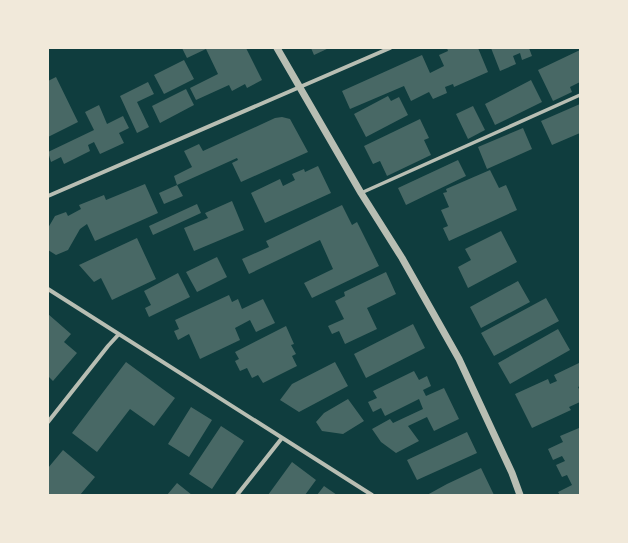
<svg xmlns="http://www.w3.org/2000/svg" width="628" height="543" font-family="Ubuntu,sans-serif">
<style>
.building{fill:#486865}
.lines{fill:none;stroke-linecap:round;stroke-linejoin:round}
.pedestrian{stroke:#b8beb3;stroke-width:3.5}
.minor{stroke:#b8beb3;stroke-width:4}
.tertiary{stroke:#b8beb3;stroke-width:7}
</style>
<rect width="100%" height="100%" fill="#0f3d3e"/>
<path class="building" d="M182 48H246L262 80 247 88 245 84 232 91 229 85 196 100 190 88 218 74 206 49 187 58Z
M311 48H329L314 55Z
M447 48H478L488 72 454 87 453 84 445 87 447 93 433 99 429 92 411 101 404 86 350 109 342 91 422 55 430 73 444 66 439 55 448 51Z
M491 48H529L532 56 522 60 520 53 513 56 516 64 500 71Z
M580 50V82L570 87 572 92 553 101 538 70Z
M184 60 194 79 164 94 154 75Z
M56 77 78 122 48 137V81Z
M531 80 542 102 495 125 485 104Z
M148 82 154 94 137 102 149 127 137 133 120 96Z
M186 89 194 105 160 123 152 106Z
M388 96 391 101 399 97 408 115 366 137 354 114Z
M580 104V133L552 145 541 121Z
M99 105 107 124 123 116 129 128 119 133 124 143 100 154 94 142 88 145 90 151 64 164 61 157 51 162 48 152 94 130 85 112Z
M473 106 485 130 468 139 456 114Z
M282 117 290 119 308 152 241 182 232 163 238 160 237 158 177 185 174 176 192 167 184 151 199 144 203 151 275 118Z
M420 119 429 138 424 140 431 155 387 176 380 161 373 164 364 146Z
M523 128 532 149 487 169 478 147Z
M458 160 466 176 406 205 398 188Z
M318 166 331 193 265 223 251 193 280 179 283 186 295 180 292 174 304 169 305 172Z
M490 170 499 188 506 185 517 210 449 241 443 228 448 226 441 210 449 207 443 193 447 192 446 189Z
M145 184 158 213 95 241 87 224 80 229 68 250 56 255 48 250V228L55 216 66 212 68 216 81 209 79 205 104 195 106 200Z
M177 185 183 196 164 204 159 193Z
M232 201 244 230 194 251 184 228 208 218 205 213Z
M197 204 201 213 153 235 149 226Z
M342 205 352 225 357 222 379 266 312 298 304 283 333 269 320 240 249 274 242 259 269 247 266 241Z
M501 231 517 262 468 288 458 267 471 260 465 249Z
M137 238 156 279 112 300 101 278 94 282 79 265Z
M217 257 227 277 197 292 186 272Z
M386 272 396 294 367 308 377 329 345 344 339 331 332 334 328 326 344 319 335 301 345 296 344 292Z
M178 273 190 297 149 317 145 308 151 305 144 291Z
M518 281 530 302 481 328 470 307Z
M229 295 232 302 238 299 242 309 263 299 275 323 256 332 250 320 235 328 240 340 200 359 189 334 178 340 174 331 179 329 175 320Z
M546 298 559 321 494 356 481 333Z
M48 314 71 334 64 342 77 353 53 381 48 376Z
M413 324 425 348 366 378 354 354Z
M286 326 294 344 291 345 296 354 292 356 297 366 263 383 258 375 252 378 247 368 240 371 235 361 239 359 235 352Z
M558 329 570 350 510 384 498 363Z
M126 362 175 398 154 426 130 409 97 452 72 433Z
M335 362 348 386 299 412 280 400 292 384Z
M579 363 580 386 578 387 580 391V402L569 407 571 410 532 428 515 394 548 379 550 384 557 381 554 375Z
M414 371 419 380 427 376 431 386 423 390 426 396 444 388 459 419 434 431 427 417 408 426 419 441 396 453 381 442 372 429 390 419 393 423 423 409 419 399 385 416 381 408 373 412 368 402 377 398 373 391Z
M348 399 364 421 343 434 322 431 316 422 324 413Z
M191 407 212 420 189 457 168 444Z
M221 426 244 441 212 489 189 474Z
M579 428 580 494 560 495 558 492 572 485 567 475 562 477 556 465 565 461 562 456 553 460 548 449 563 442 560 436Z
M467 432 477 453 417 480 407 460Z
M63 450 95 477 80 495H48V468Z
M292 462 316 480 305 495H268Z
M481 468 494 495H427L447 484Z
M177 483 192 495H167Z
M324 486 337 495H317Z"/>
<g class="lines">
<path class="pedestrian" d="M361 193 580 95"/>
<path class="minor" d="M48 196 390 48
M48 289 372 495
M48 422 108 346 119 334
M237 495 282 438"/>
<path class="tertiary" d="M277 48 361 193 402 258 459 359 512 473 520 495"/>
</g>
<rect width="628" height="543" fill="none" stroke="#f1e9da" stroke-width="98"/>
</svg>
